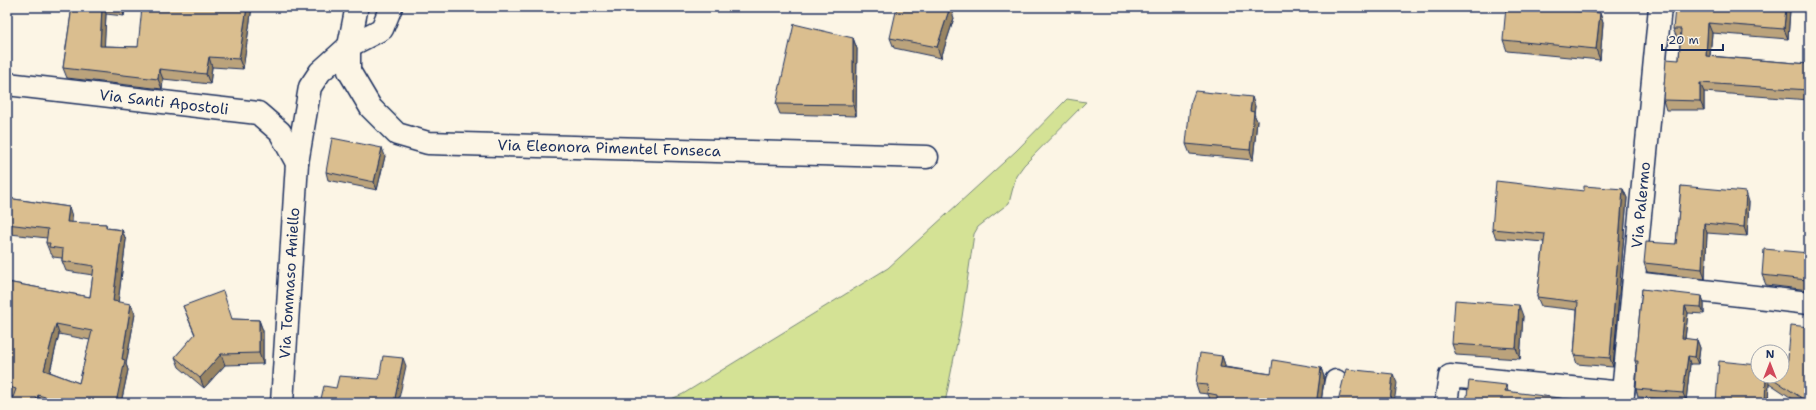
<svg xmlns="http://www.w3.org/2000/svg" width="1816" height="410" font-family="'Shantell Sans',sans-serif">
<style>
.green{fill:#d4e295;stroke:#78887a}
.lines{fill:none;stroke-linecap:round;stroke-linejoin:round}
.minor-casing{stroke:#1b2f5e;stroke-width:25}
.minor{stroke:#fcf5e5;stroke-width:22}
.wall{fill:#bba37b;stroke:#1b2f5e;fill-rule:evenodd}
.shaded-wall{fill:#998564;stroke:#1b2f5e}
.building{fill:#dabe8f;stroke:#1b2f5e;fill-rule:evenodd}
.labels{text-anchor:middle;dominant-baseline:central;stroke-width:3.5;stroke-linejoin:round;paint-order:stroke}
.street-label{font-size:15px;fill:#1b2f5e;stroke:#fcf5e5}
</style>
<rect width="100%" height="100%" fill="#fcf5e5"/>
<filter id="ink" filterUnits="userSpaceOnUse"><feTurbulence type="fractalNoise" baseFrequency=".025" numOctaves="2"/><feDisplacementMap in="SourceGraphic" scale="8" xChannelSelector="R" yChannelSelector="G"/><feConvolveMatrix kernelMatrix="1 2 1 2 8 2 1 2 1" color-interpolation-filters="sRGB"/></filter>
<g filter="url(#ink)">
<path class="green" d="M1067 99 1086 102 1024 165 1016 176 1009 203 978 227 974 234 962 317 945 403H662L683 394 888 268 1016 151Z"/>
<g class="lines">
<g class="minor-casing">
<g id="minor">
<path id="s1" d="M356 11 349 46V71L371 108 397 134 428 143 927 157"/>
<path id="s2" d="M7 84 258 113 280 132 297 163"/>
<path d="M1634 283 1809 303"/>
<path id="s3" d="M282 403 297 163 310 87 320 72 349 46 382 29 391 7"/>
<path d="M1332 403 1336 381"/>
<path d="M1446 403 1450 376 1623 393"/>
<path id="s4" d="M1622 403 1660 7"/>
</g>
</g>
<use href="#minor" class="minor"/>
</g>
<path class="wall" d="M72 7H125L124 16 106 14 104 46 138 47 168 7H252L243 69 212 67 210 84 163 79 162 89 67 78 63 68Z
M1790 10 1788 39 1712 33 1710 56 1809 64V100L1704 92V110H1666L1663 100 1679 60 1680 38H1677L1673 29Z
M1600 13 1603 23 1600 60 1507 51 1503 40Z
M954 18 941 58 894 48 890 38Z
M853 38 857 49 856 116 780 114 776 104Z
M1255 106 1254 114 1257 121 1253 160 1190 154 1186 144Z
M385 156 377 190 328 180 326 172Z
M1681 186 1749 202 1747 236 1707 233 1705 279 1647 272 1644 263 1676 244Z
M1623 189 1627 198 1613 367 1577 364 1574 355 1577 310 1541 306 1537 297 1544 242 1496 238 1492 229 1584 191Z
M7 198 69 207 72 217V223L106 224 107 228 122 230 126 240 118 302 135 314 126 364 128 370 121 403H11L13 397 7 395V330L8 323H7V282L90 297 93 275 66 271 62 261V258L53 257 51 253H50L46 243 47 238 10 234 8 250H7ZM59 334 90 340 79 383 50 372Z
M1809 253V290L1766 285 1762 275Z
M1642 289 1704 304V314L1688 313 1685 339 1697 340 1700 348 1698 364H1690L1686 401 1638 397 1636 389 1637 367 1635 361Z
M183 306 232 319 259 320 263 331V364L225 365 204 388 179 367 175 357 195 335Z
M1523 316 1520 359 1456 355 1452 344Z
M1809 327V403H1799L1769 383 1768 403H1716V402L1758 376H1782L1787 369Z
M1222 356 1225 365V367L1271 374 1321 368 1324 377 1321 403H1214L1211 402 1208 394 1199 393 1196 384Z"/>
<path class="shaded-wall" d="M102 7H104L106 14 104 56 100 46Z
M121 7H125L124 16Z
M247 7H252L243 69 239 59Z
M950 7 954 18 941 58 937 47Z
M1786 7H1789L1790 10 1788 39 1784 29Z
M1600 13 1603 23 1600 60 1596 49Z
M1708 23 1712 33 1709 66 1706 56Z
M853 38 857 49 856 116 853 105Z
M209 57 212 67 210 84 206 74Z
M159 69 163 79 162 89 158 79Z
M1700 83 1704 92V110L1700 101Z
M1252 97 1255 106 1254 114 1257 121 1253 160 1250 150V111Z
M382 148 385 156 377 190 374 182Z
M1623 189 1627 198 1613 367 1610 358Z
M1746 192 1749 202 1747 236 1744 227Z
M69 207 72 217 71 232 67 222Z
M1704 223 1707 233 1705 279 1702 269Z
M7 226 10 234 8 250 7 248Z
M122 230 126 240 117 311 113 301Z
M1702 296 1704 304V314L1701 307Z
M131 304 135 314 126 364 128 370 121 403H116L122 359Z
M1519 305 1523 316 1520 359 1516 348Z
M1685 306 1688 313 1684 346 1682 338Z
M259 320 263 331V364L259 353Z
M56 324 59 334 48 379 44 370Z
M1697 340 1700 348 1698 364 1695 357Z
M221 354 225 365 204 388 200 378Z
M1222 356 1225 365 1224 376 1220 367Z
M1688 356 1690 364 1686 401 1683 393Z
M403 358 406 366 398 403H394Z
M1321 368 1324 377 1321 403H1319L1317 398Z
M1393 374 1397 383 1394 403 1390 401Z
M1766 376H1767L1769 383 1768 403H1765Z
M1506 385 1509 394 1505 391Z
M38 395 41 403H35Z"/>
<path class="building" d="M72 7H102L100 46 138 47 142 7H162L168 8V7H247L239 59 209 57 206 74 159 69 158 79 63 68Z
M897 7H950L937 47 890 38Z
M1506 7H1530L1600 13 1596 49 1503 40Z
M1679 7H1786L1784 29 1708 23 1706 56 1809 64V90L1700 83V101L1663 100 1666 59 1679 60 1681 29H1673L1675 8H1679Z
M794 24 853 38V105L776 104Z
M1195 91 1252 97 1250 111 1254 112 1250 150 1186 144 1190 105Z
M332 138 382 148 374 182 326 172Z
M1496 181 1584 191V186L1623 189 1610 358 1574 355 1578 302 1537 297 1545 234 1492 229Z
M1681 186 1746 192 1744 227 1704 223 1702 269 1644 263 1646 242 1676 244Z
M7 198 69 207 67 222 106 224V228L122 230 113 301 131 304 122 359 125 360 116 403H67L38 395 35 403H11L16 389 7 386V330L11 314H7V282L90 297 94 266 62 261 63 249 49 247 50 243H46L48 229 7 224ZM56 324 92 331 79 383 44 370Z
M1764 249 1809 253V282L1807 280 1762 275Z
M1642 289 1702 296 1701 307 1685 306 1682 338 1697 340 1695 357 1688 356 1683 393 1636 389 1638 361H1635Z
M223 291 232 319 259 320V353L221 354 200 378 175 357 195 334 183 306Z
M1455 300 1519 305 1516 348 1452 344Z
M1791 325 1809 327V400L1803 399 1769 376H1782V368L1787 369Z
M1200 353 1222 356 1220 367 1271 374 1273 360 1321 368 1317 398 1320 403H1217V395L1207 393 1208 385 1196 384Z
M383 356 403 358 394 403H320L324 386 336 388 339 376 379 379Z
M1719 361 1758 365V376H1766L1765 403H1719L1716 402Z
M1346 369 1393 374 1390 401 1410 403H1336L1338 401Z
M1469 381 1506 385 1505 391 1590 402V403H1466Z"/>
</g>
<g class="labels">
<g class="street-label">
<text stroke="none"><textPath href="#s2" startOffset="158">Via Santi Apostoli</textPath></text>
<text stroke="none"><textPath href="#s1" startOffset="354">Via Eleonora Pimentel Fonseca</textPath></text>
<text stroke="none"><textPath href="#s4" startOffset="199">Via Palermo</textPath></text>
<text stroke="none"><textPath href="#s3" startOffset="120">Via Tommaso Aniello</textPath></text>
</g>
</g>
<rect width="1816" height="410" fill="none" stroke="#fcf5e5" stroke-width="24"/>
<rect x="12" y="12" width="1792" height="386" fill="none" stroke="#1b2f5e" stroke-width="1.5" filter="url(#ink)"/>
<g transform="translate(1770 364)"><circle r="19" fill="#fcf5e5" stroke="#a2a6af"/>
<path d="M0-3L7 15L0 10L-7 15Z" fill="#d1495b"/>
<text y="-6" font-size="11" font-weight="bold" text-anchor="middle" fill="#1b2f5e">N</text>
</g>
<path d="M1662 44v6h61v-6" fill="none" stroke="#1b2f5e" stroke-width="2"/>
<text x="1668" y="44" font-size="12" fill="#1b2f5e" stroke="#fcf5e5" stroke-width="3" paint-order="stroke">20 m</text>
</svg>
